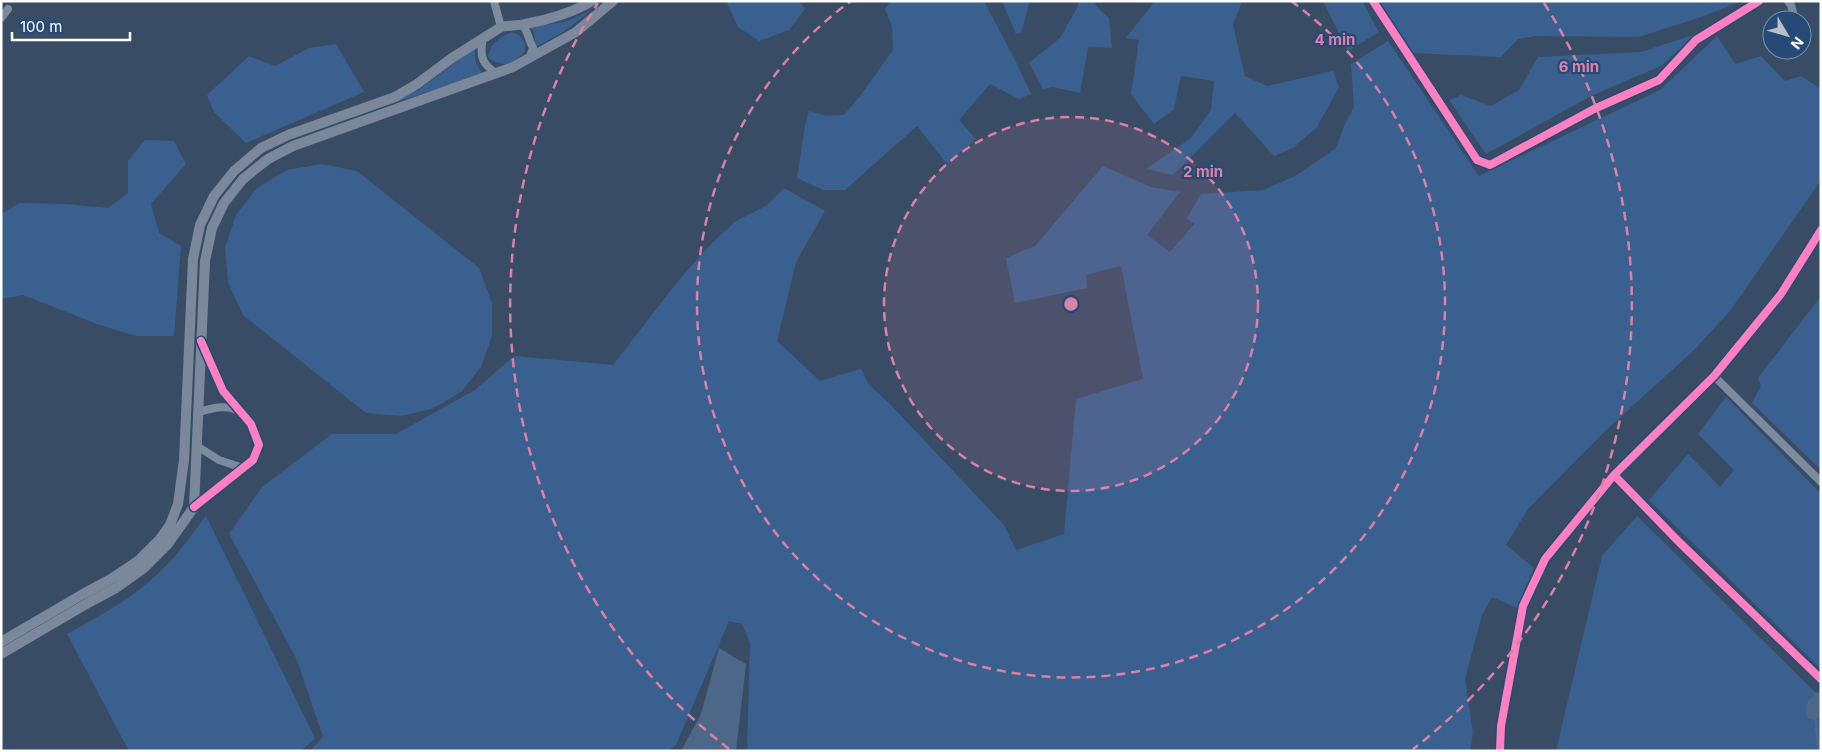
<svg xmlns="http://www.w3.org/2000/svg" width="1822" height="752" font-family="Inter,sans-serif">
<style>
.green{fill:#39608f}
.water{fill:#4d6788}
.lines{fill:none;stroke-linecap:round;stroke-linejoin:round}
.stream{stroke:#4d6788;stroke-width:2.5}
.minor{stroke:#7d8c9c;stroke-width:8}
.major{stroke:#7b889b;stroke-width:10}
.cycleway-casing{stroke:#264a78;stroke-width:11}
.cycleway{stroke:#ff80c0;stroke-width:8}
.ring{fill:none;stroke:#dd80a5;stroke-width:2.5;stroke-dasharray:9 6}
.centre{fill:#dd80a5;stroke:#264a78;stroke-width:2.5}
.ring-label{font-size:15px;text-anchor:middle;font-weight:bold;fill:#dd80a5;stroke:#264a78;stroke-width:4.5;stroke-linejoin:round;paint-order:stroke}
</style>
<rect width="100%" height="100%" fill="#394c65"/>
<path class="green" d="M726 1H799L805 9 789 30 759 41 738 27Z
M891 1H984L1017 64 1031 94 1019 99 990 84 959 120 976 139 947 164 917 126 845 190H823L797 178 805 125 809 111 826 116 844 115 860 96 893 50 892 27 885 9Z
M1002 1H1030L1021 33 1016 34Z
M1079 1H1095L1096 6 1109 18 1112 48 1088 47 1080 93 1053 87 1043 89 1029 63 1060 38 1077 8Z
M1155 1H1242L1233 25 1245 76 1267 86 1333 71 1339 87 1317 127 1293 148 1274 156 1235 113 1173 175 1146 169 1191 138 1211 110 1214 81 1181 76 1174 109 1154 124 1131 94 1139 40 1126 38Z
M1323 1H1362L1379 32 1348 51Z
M1378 1H1742L1701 17 1639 37 1535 36 1518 39 1501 57 1412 53Z
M592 10 563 32 536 47 534 32 530 27 565 22Z
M512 32 519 35 525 43V52C513 64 503 69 488 57 491 42 499 38 512 32Z
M1696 34 1661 66 1591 96 1486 154 1449 100 1461 95 1491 106 1519 90 1538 57 1641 52Z
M1717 36 1735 64 1761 56 1785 81 1801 76 1821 89V180L1730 311 1694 350 1603 433 1528 509 1506 545 1534 568 1517 608 1492 597 1482 615 1465 679 1473 733 1470 751H747L750 643 742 624 729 621 676 745 667 751H310L323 737 297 660 229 534 262 487 332 434H396L475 390 514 356 613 365 678 281 713 242 736 221 766 206 784 188 825 211 796 262 777 341 820 381 861 369 869 385 889 403 1004 525 1016 550 1064 534 1076 399 1143 379 1121 266 1086 275 1087 288 1015 303 1006 258 1035 246 1103 166 1151 187 1180 192 1147 235 1170 252 1194 224 1187 218 1201 194 1263 190 1297 175 1336 148 1344 126 1354 107 1351 64 1388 41 1479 176 1660 90Z
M336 44 364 92 246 143 214 112 207 95 249 56 275 66 309 48Z
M476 47C473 60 476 65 484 75L380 107 420 89Z
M145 140 174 141 186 164 151 204 159 233 181 246 174 336H136L97 324 23 295 1 299V214L20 203 65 204 108 208 128 193V161Z
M321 164 357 171 479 268 492 303V336L481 367 461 392 432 409 401 416 366 413 243 315 228 282 225 248 236 215 257 188 287 170Z
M1821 296V470L1752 403 1761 386 1758 378Z
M1726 397 1821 494V669L1649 500 1688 454 1720 487 1734 470 1698 434Z
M206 516 315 738 301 751H129L67 634C96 618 126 602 151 580 173 562 189 538 206 516Z
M1637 516 1821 698V751H1556L1602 556Z"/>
<path class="water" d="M719 648 746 664 736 751H681L701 714Z
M1816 692 1821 694V715L1814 720 1808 718 1805 712 1808 701Z"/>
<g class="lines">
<path class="stream" d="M1815 717 1819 751"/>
<path class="minor" d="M494 1 501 27
M1373 1 1477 160 1490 165 1594 109 1659 80 1696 40 1759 1
M1788 1 1791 5 1795 20
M1 18 8 9
M523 25C528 33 529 40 533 48L529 59
M482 44C480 59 484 65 497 74
M1714 376 1821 482
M198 412C211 409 224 404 237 410
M197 446 219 460 243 468
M1614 475 1679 542 1821 679
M194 507 253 460 259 445 251 424 223 391 203 345
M1500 751 1501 726 1523 606 1545 559 1614 475 1714 376 1781 294 1821 230"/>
<path class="major" d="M1 642 83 594 111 579 138 561 160 539 170 525 178 504 184 460 193 259 200 225 214 196 234 171 261 148 288 135 395 97 417 84 452 58 501 27C509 25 517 26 525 24 547 20 572 13 592 1
M1 654 88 603 116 588 144 568 167 545 194 507 205 261 212 228 224 203 243 179 268 159 293 146 513 67 576 32 613 1"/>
<g class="cycleway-casing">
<path id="cycleway" d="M1373 1 1477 160 1490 165 1594 109 1659 80 1696 40 1759 1
M1614 475 1679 542 1821 679
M194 507 253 460 259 445 251 424 223 391 201 341
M1500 751 1501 726 1523 606 1545 559 1614 475 1714 376 1781 294 1821 230"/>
</g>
<use href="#cycleway" class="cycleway"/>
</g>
<circle cx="1071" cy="304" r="187" fill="#dd80a5" fill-opacity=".12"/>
<g class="ring">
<circle cx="1071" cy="304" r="187"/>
<path d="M1291 1A374 374 0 1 1 851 1"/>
<path d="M729 749A561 561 0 0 1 598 3M1544 3A561 561 0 0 1 1413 749"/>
</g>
<circle cx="1071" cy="304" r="8" class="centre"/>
<g class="ring-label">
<text x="1335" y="45">4 min</text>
<text x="1579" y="72">6 min</text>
<text x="1203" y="177">2 min</text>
</g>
<rect width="1822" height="752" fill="none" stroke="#ffffff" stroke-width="5"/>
<g transform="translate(1787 35) rotate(128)"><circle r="24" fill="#264a78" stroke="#7d92ae"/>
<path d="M0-4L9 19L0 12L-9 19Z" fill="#bac0c9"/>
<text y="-8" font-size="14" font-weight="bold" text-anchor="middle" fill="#ffffff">N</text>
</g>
<path d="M12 32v8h118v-8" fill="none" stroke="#ffffff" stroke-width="2.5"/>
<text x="20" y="32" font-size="15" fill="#ffffff" stroke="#264a78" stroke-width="4" paint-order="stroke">100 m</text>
</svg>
